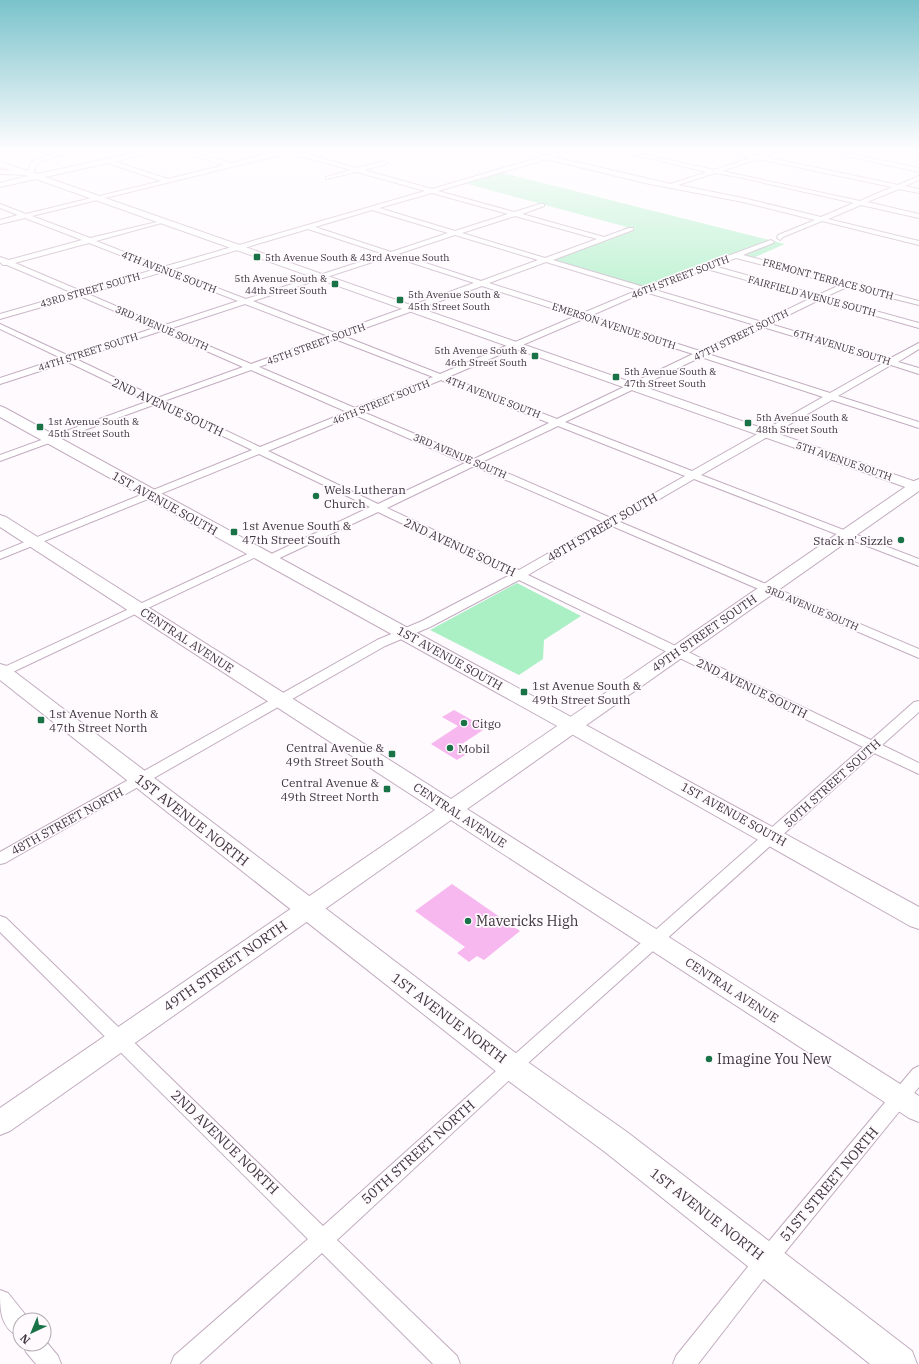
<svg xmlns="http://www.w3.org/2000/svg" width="919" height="1364" font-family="'IBM Plex Serif',serif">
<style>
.green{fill:#abefc5}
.building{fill:#f7b7ef}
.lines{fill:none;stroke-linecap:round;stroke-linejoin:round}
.minor-casing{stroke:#c2acbf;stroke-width:2}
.tertiary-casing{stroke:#c2acbf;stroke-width:2}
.secondary-casing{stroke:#c2acbf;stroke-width:2}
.primary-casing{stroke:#c2acbf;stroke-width:2}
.minor{fill:#fff;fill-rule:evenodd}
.tertiary{fill:#fff;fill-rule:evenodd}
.secondary{fill:#fff;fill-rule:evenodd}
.primary{fill:#fff;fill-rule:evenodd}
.poi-dot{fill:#197347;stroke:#fffafe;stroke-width:1.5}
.labels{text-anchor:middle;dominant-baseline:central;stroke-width:3.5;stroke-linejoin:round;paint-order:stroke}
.far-poi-label{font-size:10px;fill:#3f363d;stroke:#fffafe;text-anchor:start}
.far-street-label{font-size:10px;fill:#3f363d;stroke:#fffafe}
.street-label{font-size:12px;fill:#3f363d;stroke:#fffafe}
.poi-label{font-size:12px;fill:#3f363d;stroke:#fffafe;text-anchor:start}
.near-street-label{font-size:14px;fill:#3f363d;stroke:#fffafe}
.near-poi-label{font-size:14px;fill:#3f363d;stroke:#fffafe;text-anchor:start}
</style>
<rect width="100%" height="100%" fill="#fffafe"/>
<path class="green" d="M499 172 785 244 753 258 743 256 775 242 770 241 646 287 553 260 635 229 631 228 607 237 627 227 464 183Z
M517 583 581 616 544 640 543 659 519 675 430 630Z"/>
<path class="building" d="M454 710 486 728 459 746 470 752 457 760 431 744 458 726 442 717Z
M452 884 520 931 484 960 477 956 469 962 457 953 465 947 415 911Z"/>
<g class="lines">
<g class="minor-casing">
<path id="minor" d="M67 150H76L41 161 37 164 32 175 0 174V170L28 172 31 163 37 159Z
M176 150H185L231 163 282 150H296L295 151 357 168 384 161 387 163 386 164 364 170 432 189 541 157 516 150C526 150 541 156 548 155 557 154 564 150 574 150L554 157 671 184 707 172 613 150H624L714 170 750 158 712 150H725L757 155 773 150H782L765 157 898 185 919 176V180L905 186 919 189V193L899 189 867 202 919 214V218L861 205 828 219 919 241V245L822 221 783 237 780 240 777 238 778 235 815 220 743 202 645 183 547 159 438 191 514 212 540 204H544V206L522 214 604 237 629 228H633V230L553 260 644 287 771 240 774 242 773 243 743 255 919 301V305L847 287 825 297 919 323V328L819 300 770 324 889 359 919 343V349L898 362 919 368V374L891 365 838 396 919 422V428L832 400 701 475 919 559V566L694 479 620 522 919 649V658L612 526 528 575 871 740 914 702 919 701V712L882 745 919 763V774L874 753 518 1072 337 1240 457 1356 460 1364H433L322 1253 199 1364H171L174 1356 308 1239 0 932V916L6 918 323 1226 506 1062 863 747 519 580 430 627 385 646 5 863 0 864V852L377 640 422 621 510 575 378 512 271 562H263L261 560 263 558 370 507 259 454 0 559V552L252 450 156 404 0 461V455L149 401 68 362 0 384V378L61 358 0 329V324L69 356 154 328 80 296 0 319V314L73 293 7 265H3L0 262V257L9 260 82 240 25 218 0 224V220L18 215 0 208V204L26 214 161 181 105 162 104 161 107 159 168 179 224 165ZM289 153 351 170 326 177V179L357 172 425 191 163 267 96 241 165 222V220L90 238 32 216ZM758 159 768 161 892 187 860 201 722 171ZM715 173 738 177 854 203 821 217 743 198 678 185ZM432 193 508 214 455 231 379 208ZM372 210 448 233 391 252 315 227ZM515 216 597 239 545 258 462 233ZM308 229 384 254 246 299 170 270ZM455 235 538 260 481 281 398 254ZM89 243 156 269 81 291 15 263ZM391 256 474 283 335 333 253 301ZM736 258 840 285 818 295 714 266ZM546 262 638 290 583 313 489 283ZM707 269 811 298 762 322 652 289ZM163 272 238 301 162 326 88 294ZM482 286 576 316 440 374 343 336ZM645 292 755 325 700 351 590 316ZM245 304 328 336 251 364 169 329ZM583 319 693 354 557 419 448 377ZM763 327 883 363 830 393 708 354ZM161 331 243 367 157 398 76 359ZM335 339 433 377 355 408 259 367ZM701 357 823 397 692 471 565 422ZM251 370 347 412 260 447 164 401ZM441 380 549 423 474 459 363 412ZM355 415 465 463 378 504 268 451ZM558 426 685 476 611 518 482 462ZM474 466 603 522 519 570 387 508Z
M820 150H831L919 168V172Z
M256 550 260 551 262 553 260 555 0 678V669Z
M919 1066V1087L773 1267 698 1364H673L676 1356 759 1253 913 1069Z
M0 1290 8 1293 28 1318V1320H20V1337C0 1328 0 1310 0 1290Z
M44 1339 58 1356 61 1364H36L26 1352 23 1344H44Z"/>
</g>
<g class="tertiary-casing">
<path id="tertiary" d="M147 150H161L157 152 45 177 919 483V489H911L36 179 0 187V183L28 176 0 167V162L37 174Z"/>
</g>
<g class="secondary-casing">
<path id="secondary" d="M919 479V491L467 809 919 1096V1122L909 1118 451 820 10 1131 0 1135V1108L435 810 0 527V515L6 517 451 799 914 481Z"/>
</g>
<g class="primary-casing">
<path id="primary" d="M0 406 5 408 919 907V929L910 926 568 732 0 417Z
M0 664 7 666 522 1058 627 1132 912 1351 917 1364H870L605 1152 502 1076 0 680Z"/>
</g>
<use href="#minor" class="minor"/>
<use href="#tertiary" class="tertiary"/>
<use href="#secondary" class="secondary"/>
<use href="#primary" class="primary"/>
</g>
<linearGradient id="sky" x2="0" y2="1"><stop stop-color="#7ac3cb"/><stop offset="0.44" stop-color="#fffdff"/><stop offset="1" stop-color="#fffdff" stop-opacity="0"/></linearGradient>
<rect width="919" height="341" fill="url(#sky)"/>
<g class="poi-dot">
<rect x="253" y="253" width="8" height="8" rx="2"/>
<rect x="331" y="280" width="8" height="8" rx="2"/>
<rect x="396" y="296" width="8" height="8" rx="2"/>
<rect x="531" y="352" width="8" height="8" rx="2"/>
<rect x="612" y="373" width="8" height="8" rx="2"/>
<rect x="744" y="419" width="8" height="8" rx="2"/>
<rect x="36" y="423" width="8" height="8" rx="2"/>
<circle cx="316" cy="496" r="4"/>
<rect x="230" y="528" width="8" height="8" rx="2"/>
<circle cx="901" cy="540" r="4"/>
<rect x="520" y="688" width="8" height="8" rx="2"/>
<rect x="37" y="716" width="8" height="8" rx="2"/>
<circle cx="464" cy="723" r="4"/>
<circle cx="450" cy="748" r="4"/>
<rect x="388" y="750" width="8" height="8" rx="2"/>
<rect x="383" y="785" width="8" height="8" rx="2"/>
<circle cx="468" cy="921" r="4"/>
<circle cx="709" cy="1059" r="4"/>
</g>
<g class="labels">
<g class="far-poi-label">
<text x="265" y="257">5th Avenue South &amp; 43rd Avenue South</text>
<text x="327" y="278" text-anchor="end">5th Avenue South &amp;<tspan x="327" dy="12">44th Street South</tspan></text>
<text x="408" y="294">5th Avenue South &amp;<tspan x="408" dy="12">45th Street South</tspan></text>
<text x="527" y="350" text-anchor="end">5th Avenue South &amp;<tspan x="527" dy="12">46th Street South</tspan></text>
<text x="624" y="371">5th Avenue South &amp;<tspan x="624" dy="12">47th Street South</tspan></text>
<text x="756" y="417">5th Avenue South &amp;<tspan x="756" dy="12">48th Street South</tspan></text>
<text x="48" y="421">1st Avenue South &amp;<tspan x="48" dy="12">45th Street South</tspan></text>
</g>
<g class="far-street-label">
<text transform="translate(169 272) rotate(21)">4TH AVENUE SOUTH</text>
<text transform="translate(680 277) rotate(-21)">46TH STREET SOUTH</text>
<text transform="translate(828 279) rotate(15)">FREMONT TERRACE SOUTH</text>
<text transform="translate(90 290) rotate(-16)">43RD STREET SOUTH</text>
<text transform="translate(812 296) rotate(15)">FAIRFIELD AVENUE SOUTH</text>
<text transform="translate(614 326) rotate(18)">EMERSON AVENUE SOUTH</text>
<text transform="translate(162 328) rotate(23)">3RD AVENUE SOUTH</text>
<text transform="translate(741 335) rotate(-26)">47TH STREET SOUTH</text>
<text transform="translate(316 344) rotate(-20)">45TH STREET SOUTH</text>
<text transform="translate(842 347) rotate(17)">6TH AVENUE SOUTH</text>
<text transform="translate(88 352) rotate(-18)">44TH STREET SOUTH</text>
<text transform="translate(493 397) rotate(21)">4TH AVENUE SOUTH</text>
<text transform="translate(381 402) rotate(-22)">46TH STREET SOUTH</text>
<text transform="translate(460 456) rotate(23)">3RD AVENUE SOUTH</text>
<text transform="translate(844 461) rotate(19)">5TH AVENUE SOUTH</text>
<text transform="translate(812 608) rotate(23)">3RD AVENUE SOUTH</text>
</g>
<g class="street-label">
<text transform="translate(168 407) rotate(25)">2ND AVENUE SOUTH</text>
<text transform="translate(165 503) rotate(29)">1ST AVENUE SOUTH</text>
<text transform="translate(602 527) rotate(-30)">48TH STREET SOUTH</text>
<text transform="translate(460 547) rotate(25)">2ND AVENUE SOUTH</text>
<text transform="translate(704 633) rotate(-35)">49TH STREET SOUTH</text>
<text transform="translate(187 640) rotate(33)">CENTRAL AVENUE</text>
<text transform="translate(450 658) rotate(29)">1ST AVENUE SOUTH</text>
<text transform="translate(752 688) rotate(26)">2ND AVENUE SOUTH</text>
<text transform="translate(832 783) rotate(-42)">50TH STREET SOUTH</text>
<text transform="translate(734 814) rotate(29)">1ST AVENUE SOUTH</text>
<text transform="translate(460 815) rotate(33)">CENTRAL AVENUE</text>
<text transform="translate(67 821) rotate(-29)">48TH STREET NORTH</text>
<text transform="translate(732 990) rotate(33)">CENTRAL AVENUE</text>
</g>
<g class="poi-label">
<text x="324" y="489">Wels Lutheran<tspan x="324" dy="14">Church</tspan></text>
<text x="242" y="525">1st Avenue South &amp;<tspan x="242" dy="14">47th Street South</tspan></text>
<text x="893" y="540" text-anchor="end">Stack n' Sizzle</text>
<text x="532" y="685">1st Avenue South &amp;<tspan x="532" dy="14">49th Street South</tspan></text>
<text x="49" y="713">1st Avenue North &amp;<tspan x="49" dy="14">47th Street North</tspan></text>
<text x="472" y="723">Citgo</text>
<text x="384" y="747" text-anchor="end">Central Avenue &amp;<tspan x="384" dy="14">49th Street South</tspan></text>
<text x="458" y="748">Mobil</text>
<text x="379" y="782" text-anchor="end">Central Avenue &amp;<tspan x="379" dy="14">49th Street North</tspan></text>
</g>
<g class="near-street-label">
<text transform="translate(192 820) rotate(38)">1ST AVENUE NORTH</text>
<text transform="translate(225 966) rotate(-35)">49TH STREET NORTH</text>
<text transform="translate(449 1018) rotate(37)">1ST AVENUE NORTH</text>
<text transform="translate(225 1142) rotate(44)">2ND AVENUE NORTH</text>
<text transform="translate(418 1152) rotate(-42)">50TH STREET NORTH</text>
<text transform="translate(829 1184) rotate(-50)">51ST STREET NORTH</text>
<text transform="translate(707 1214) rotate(38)">1ST AVENUE NORTH</text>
</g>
<g class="near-poi-label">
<text x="476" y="921">Mavericks High</text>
<text x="717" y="1059">Imagine You New</text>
</g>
</g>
<g transform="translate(32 1332) rotate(224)"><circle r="19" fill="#fffafe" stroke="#b2acb1"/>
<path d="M0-3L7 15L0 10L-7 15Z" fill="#197347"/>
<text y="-6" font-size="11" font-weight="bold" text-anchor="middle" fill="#3f363d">N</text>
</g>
</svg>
